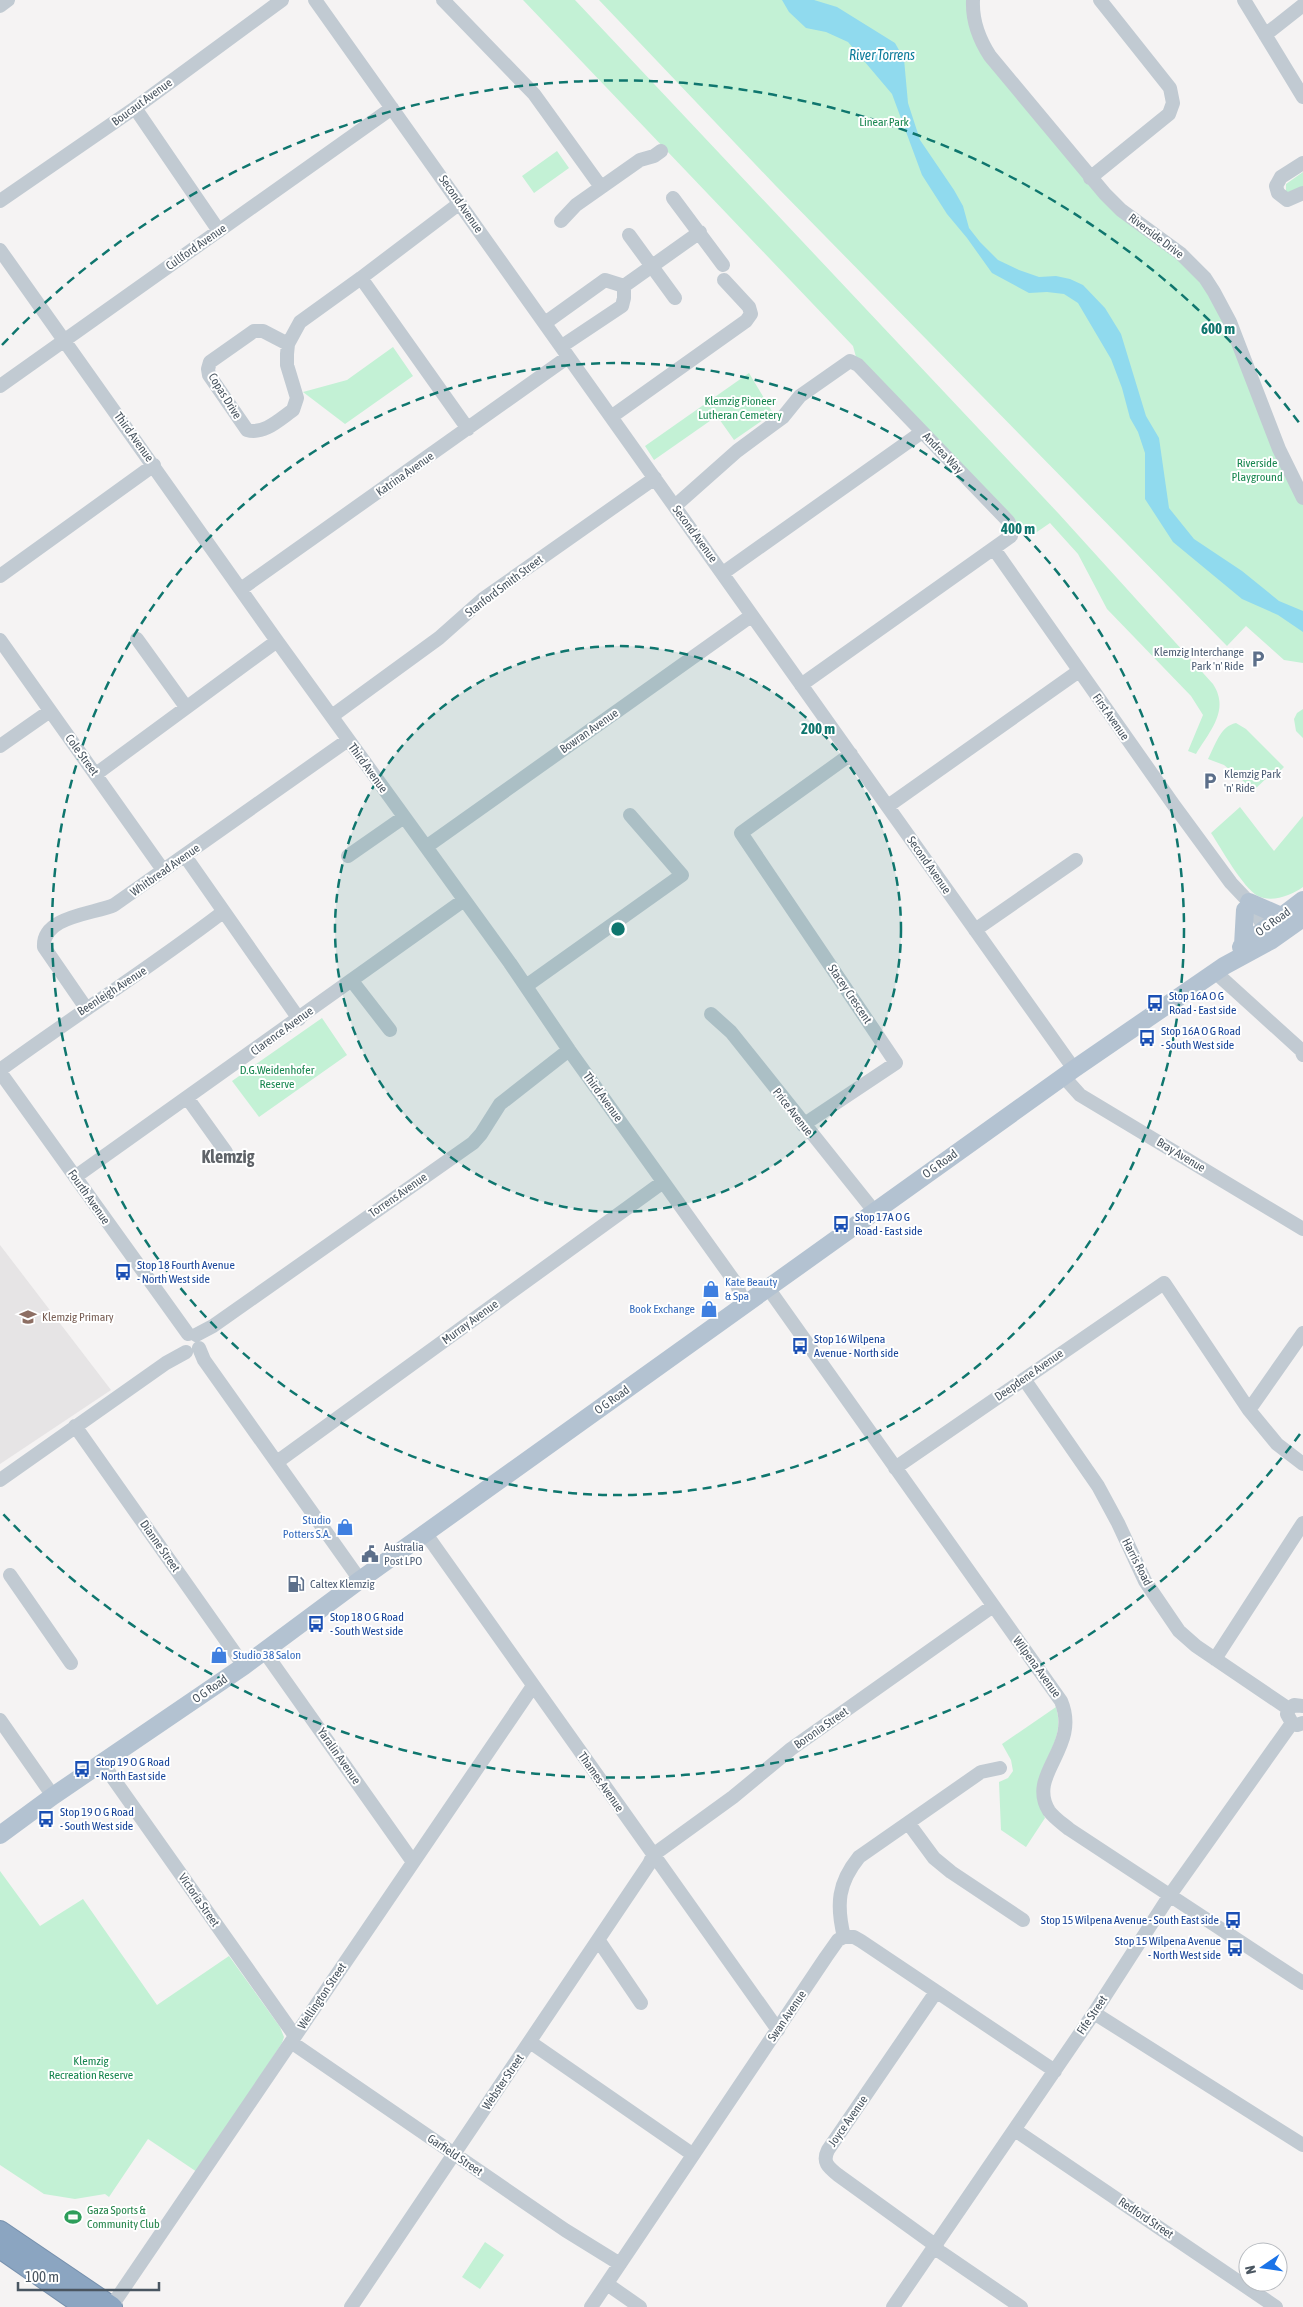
<svg xmlns="http://www.w3.org/2000/svg" width="1303" height="2307" font-family="'Asap Condensed',sans-serif">
<style>
.education{fill:#e6e4e5}
.green{fill:#c3f1d5}
.water{fill:#90daee}
.lines{fill:none;stroke-linecap:round;stroke-linejoin:round}
.highway-casing{stroke:#7690ad;stroke-width:22}
.minor{stroke:#c1cad2;stroke-width:14}
.major{stroke:#b3c2d1;stroke-width:18}
.highway{stroke:#8ba5c1;stroke-width:20}
.ring{fill:none;stroke:#0f766e;stroke-width:2.5;stroke-dasharray:9 6}
.labels{text-anchor:middle;dominant-baseline:central;stroke-width:4;stroke-linejoin:round;paint-order:stroke}
.street-label{font-size:12px;fill:#4a5661;stroke:#fff}
.park-label{font-size:12px;fill:#17864f;stroke:#fff}
.service-label{font-size:12px;fill:#4e5e75;stroke:#fff;text-anchor:start}
.transit-label{font-size:12px;fill:#164399;stroke:#fff;text-anchor:start}
.shop-label{font-size:12px;fill:#366cbe;stroke:#fff;text-anchor:start}
.education-label{font-size:12px;fill:#785e54;stroke:#fff;text-anchor:start}
.leisure-label{font-size:12px;fill:#27864d;stroke:#fff;text-anchor:start}
.water-label{font-size:14px;font-style:italic;fill:#0c7c9b;stroke:#fff}
.district-label{font-size:18px;font-weight:bold;fill:#5f6368;stroke:#fff}
.centre{fill:#0f766e;stroke:#fff;stroke-width:2.5}
.ring-label{font-size:15px;text-anchor:middle;font-weight:bold;fill:#0f766e;stroke:#fff;stroke-width:4;stroke-linejoin:round;paint-order:stroke}
</style>
<rect width="100%" height="100%" fill="#f5f3f3"/>
<path class="education" d="M0 1245 111 1390 0 1464Z"/>
<path class="green" d="M523 0H575L1059 514 1213 684C1230 710 1210 731 1196 754L1188 751 1203 715 1191 696 1107 609 1078 554 1050 523 1031 536 856 357 853 346Z
M599 0H971L976 32 1096 189 1188 263 1214 297 1303 502V663L1284 660 1246 626 1227 646 775 185Z
M557 151 569 168 534 193 522 176Z
M1303 172V191L1295 196 1286 192V184Z
M393 347 413 376 345 424 303 392 347 380Z
M749 373 773 413 734 440 717 416 654 460 645 446Z
M1303 709V738L1296 731 1294 719 1297 713Z
M1236 723 1246 729 1284 767 1277 774 1273 772 1254 790 1224 765 1208 759C1215 746 1220 726 1236 723Z
M1240 807 1274 851 1303 816V887C1292 895 1272 903 1258 896 1243 888 1221 848 1211 833Z
M322 1018 347 1055 259 1117 232 1081Z
M1056 1707C1069 1751 1022 1767 1045 1818L1026 1847 1001 1830 999 1782 1008 1778 1013 1771 1011 1760 1002 1744Z
M0 1871 40 1926 83 1899 157 2005 229 1956 280 2027 284 2037 282 2043 197 2172 148 2139 109 2197 105 2194 75 2199 44 2194 0 2165Z
M485 2242 504 2255 480 2289 462 2277Z"/>
<path class="water" d="M782 0H814L837 7 895 43 904 59 908 103 920 140 954 190 963 206 969 228 980 242 998 260 1019 270 1039 277 1056 276 1070 279 1083 285 1105 308 1121 334 1146 416 1159 438 1169 508 1194 539 1242 571 1279 601 1303 611V632L1278 615 1242 599 1173 542 1145 499V453L1138 432 1130 418 1122 388 1111 359 1078 303 1064 294 1047 292 1029 293 992 273 967 238 947 214 922 175 892 94 848 42 826 32 806 28 789 12Z"/>
<g class="lines">
<g class="highway-casing">
<path id="highway" d="M0 2231 112 2307
M0 2248 85 2307"/>
</g>
<path class="minor" d="M315 0 1074 1069
M443 0 534 94 601 187
M973 0C972 21 979 39 990 56L1105 194 1121 210 1181 254 1205 278 1214 292 1230 322 1279 449 1303 498
M1244 0 1303 97
M0 6 8 0
M1265 35 1303 5
M135 108 219 231
M1303 163 1281 177 1276 186 1278 193 1287 200 1303 193
M1090 178 1169 114 1173 103 1170 88 1100 0
M673 198 723 265
M0 201 135 108 282 0
M561 221 576 205 640 160 654 156 661 151
M629 235 675 298
M0 250 277 641 510 963 569 1050 737 1285 744 1305
M361 278 468 429
M545 323 605 280 624 286
M288 344 263 331H254L210 362 208 369 209 375 247 430C264 435 280 419 293 410L297 398 287 365V354L288 344 300 322 361 278 460 203
M562 346 622 306 624 298V286L700 232
M0 386 392 108
M611 417 746 321 751 314 749 307 724 280
M675 506 737 451 783 417 800 396 850 361 858 365 1008 521 1012 528 1011 536 801 685
M994 549 1173 804 1231 883 1249 902 1270 937
M723 573 922 432
M0 576 154 465
M241 589 568 357
M137 639 186 707
M0 640 163 870
M332 716 439 638 483 599 655 478
M0 746 50 711
M96 774 277 641
M888 806 1079 671
M426 847 751 616
M185 856 299 1019
M348 856 404 817
M975 930 1076 860
M1215 972 1301 1050 1303 1055
M352 981 390 1030
M526 986 682 875 630 815
M86 1008 44 947C42 916 94 914 114 905L348 740
M711 1014 731 1032 874 1211
M0 1070C74 1016 151 967 223 912
M0 1072 188 1334
M1063 1076 1080 1095 1303 1229
M188 1099 226 1152
M803 1125 896 1063 741 833 851 754
M75 1177 464 900
M768 1288 1061 1701C1081 1748 1026 1774 1049 1811 1054 1818 1063 1824 1069 1829L1303 1983
M196 1335 213 1326 473 1143 481 1134 500 1104 569 1050
M199 1348 204 1360 360 1580
M1024 1379 1098 1486 1118 1523 1145 1581 1179 1631 1196 1646 1289 1709
M1249 1410 1303 1333
M75 1426 244 1666
M277 1462 663 1182
M895 1468 1164 1283 1249 1410 1277 1444 1303 1464
M0 1480 166 1363 186 1352
M426 1534 778 2030
M10 1575 71 1663
M264 1651 413 1862
M1215 1659 1303 1523
M1303 1706 1294 1705 1289 1709 1287 1714 1292 1723 1297 1725 1303 1723
M0 1720 53 1796
M103 1764 295 2036
M909 1824 934 1858 951 1872 1023 1920
M844 1937H854L861 1941 1055 2071
M599 1941 641 2003
M936 1992 828 2150C822 2162 828 2167 838 2175L935 2245 939 2251 1021 2307
M1094 2013 1303 2145
M291 2042 565 2230 620 2264
M530 2042 692 2154
M1015 2130 1276 2307
M607 2284 640 2307
M111 2307 533 1686
M351 2307 649 1864 653 1855 733 1797 791 1749 993 1606
M591 2307 826 1957 838 1940 844 1937C836 1904 838 1883 859 1857L981 1772 1000 1768
M893 2307 1094 2013 1170 1895 1292 1723"/>
<path class="major" d="M1249 902 1281 916
M1243 945 1245 910
M1241 947 1303 900
M0 1835 53 1796 244 1666 360 1580 1074 1069 1224 966 1272 940 1303 918"/>
<use href="#highway" class="highway"/>
</g>
<circle cx="618" cy="929" r="283" fill="#0f766e" fill-opacity=".12"/>
<g class="ring">
<circle cx="618" cy="929" r="283"/>
<circle cx="618" cy="929" r="566"/>
<path d="M1300 1434A849 849 0 0 1 2 1513M2 345A849 849 0 0 1 1300 424"/>
</g>
<defs>
<g id="parking-bare" transform="scale(1.35)"><path d="M-3.5-5.5H1a3.5 3.5 0 0 1 0 7H-1V5.5H-3.5ZM-1-3.4V-.6H.8a1.4 1.4 0 0 0 0-2.8Z" fill="#5c6f8a" stroke="#fff" stroke-width="2.5" paint-order="stroke"/></g>
<g id="bus-bare" transform="scale(1.35)"><path d="M-5-6H5V4H4V6H2V4H-2V6H-4V4H-5ZM-3.5-4V0h7V-4ZM-3.5 1.2v1.5H-2V1.2ZM2 1.2v1.5H3.5V1.2Z" fill="#1a4fb4" stroke="#fff" stroke-width="2.5" paint-order="stroke"/></g>
<g id="shop-bare" transform="scale(1.35)"><path d="M-5-2.5h2.3a2.7 3.5 0 0 1 5.4 0H5L5.5 6h-11ZM-1.5-2.5h3a1.5 2.3 0 0 0-3 0Z" fill="#3f7fe0" stroke="#fff" stroke-width="2.5" paint-order="stroke"/></g>
<g id="school-bare" transform="scale(1.35)"><path d="M0-5L7-2L0 1L-7-2ZM-4 1L0 2.5L4 1V4Q0 6-4 4Z" fill="#8d6e63" stroke="#fff" stroke-width="2.5" paint-order="stroke"/></g>
<g id="civic-bare" transform="scale(1.35)"><path d="M-.6-6.5H3V-4.5H.6V-3L4-1V1h2V6H-6V1h2V-1L-.6-3ZM-1.2 2.5V6h2.4V2.5Z" fill="#5c6f8a" stroke="#fff" stroke-width="2.5" paint-order="stroke"/></g>
<g id="fuel-bare" transform="scale(1.35)"><path d="M-5.5-6h7V0h2V4h1.3V-2.5L3-4.5l.8-.8L6-3V5H2.5V1h-1V6h-7ZM-4.2-4.7v3.2H.2V-4.7Z" fill="#5c6f8a" stroke="#fff" stroke-width="2.5" paint-order="stroke"/></g>
<g id="stadium-bare" transform="scale(1.35)"><path d="M0-5a6.5 5 0 1 0 0 10a6.5 5 0 1 0 0-10ZM-3.5-1.8h7v3.6h-7Z" fill="#2e9e5b" stroke="#fff" stroke-width="2.5" paint-order="stroke"/></g>
</defs>
<g fill-rule="evenodd">
<use href="#parking-bare" x="1258" y="659"/>
<use href="#parking-bare" x="1210" y="781"/>
<use href="#bus-bare" x="1155" y="1003"/>
<use href="#bus-bare" x="1147" y="1038"/>
<use href="#bus-bare" x="841" y="1224"/>
<use href="#bus-bare" x="123" y="1272"/>
<use href="#shop-bare" x="711" y="1289"/>
<use href="#shop-bare" x="709" y="1309"/>
<use href="#school-bare" x="28" y="1317"/>
<use href="#bus-bare" x="800" y="1346"/>
<use href="#shop-bare" x="345" y="1527"/>
<use href="#civic-bare" x="370" y="1554"/>
<use href="#fuel-bare" x="296" y="1584"/>
<use href="#bus-bare" x="316" y="1624"/>
<use href="#shop-bare" x="219" y="1655"/>
<use href="#bus-bare" x="82" y="1769"/>
<use href="#bus-bare" x="46" y="1819"/>
<use href="#bus-bare" x="1233" y="1920"/>
<use href="#bus-bare" x="1235" y="1948"/>
<use href="#stadium-bare" x="73" y="2217"/>
</g>
<g class="labels">
<g class="street-label">
<text transform="translate(142 102) rotate(-36)">Boucaut Avenue</text>
<text transform="translate(461 204) rotate(55)">Second Avenue</text>
<text transform="translate(1156 236) rotate(37)">Riverside Drive</text>
<text transform="translate(196 247) rotate(-35)">Cullford Avenue</text>
<text transform="translate(225 396) rotate(58)">Copas Drive</text>
<text transform="translate(134 437) rotate(54)">Third Avenue</text>
<text transform="translate(943 453) rotate(46)">Andrea Way</text>
<text transform="translate(405 474) rotate(-35)">Katrina Avenue</text>
<text transform="translate(695 534) rotate(54)">Second Avenue</text>
<text transform="translate(504 586) rotate(-37)">Stanford Smith Street</text>
<text transform="translate(1111 717) rotate(55)">First Avenue</text>
<text transform="translate(589 731) rotate(-35)">Bowran Avenue</text>
<text transform="translate(82 755) rotate(54)">Cole Street</text>
<text transform="translate(368 768) rotate(54)">Third Avenue</text>
<text transform="translate(929 865) rotate(55)">Second Avenue</text>
<text transform="translate(165 870) rotate(-35)">Whitbread Avenue</text>
<text transform="translate(1273 922) rotate(-36)">O G Road</text>
<text transform="translate(112 991) rotate(-33)">Beenleigh Avenue</text>
<text transform="translate(850 994) rotate(56)">Stacey Crescent</text>
<text transform="translate(282 1031) rotate(-36)">Clarence Avenue</text>
<text transform="translate(603 1097) rotate(54)">Third Avenue</text>
<text transform="translate(793 1112) rotate(52)">Price Avenue</text>
<text transform="translate(1181 1155) rotate(31)">Bray Avenue</text>
<text transform="translate(940 1164) rotate(-36)">O G Road</text>
<text transform="translate(398 1195) rotate(-35)">Torrens Avenue</text>
<text transform="translate(89 1197) rotate(55)">Fourth Avenue</text>
<text transform="translate(470 1322) rotate(-36)">Murray Avenue</text>
<text transform="translate(1029 1375) rotate(-35)">Deepdene Avenue</text>
<text transform="translate(612 1400) rotate(-36)">O G Road</text>
<text transform="translate(160 1546) rotate(55)">Dianne Street</text>
<text transform="translate(1137 1562) rotate(63)">Harris Road</text>
<text transform="translate(1037 1667) rotate(54)">Wilpena Avenue</text>
<text transform="translate(210 1689) rotate(-35)">O G Road</text>
<text transform="translate(821 1728) rotate(-35)">Boronia Street</text>
<text transform="translate(339 1756) rotate(55)">Yaralin Avenue</text>
<text transform="translate(601 1782) rotate(55)">Thames Avenue</text>
<text transform="translate(199 1900) rotate(55)">Victoria Street</text>
<text transform="translate(322 1996) rotate(-56)">Wellington Street</text>
<text transform="translate(1092 2015) rotate(-56)">Fife Street</text>
<text transform="translate(787 2016) rotate(-56)">Swan Avenue</text>
<text transform="translate(503 2082) rotate(-56)">Webster Street</text>
<text transform="translate(848 2121) rotate(-55)">Joyce Avenue</text>
<text transform="translate(455 2155) rotate(34)">Garfield Street</text>
<text transform="translate(1146 2218) rotate(34)">Redford Street</text>
</g>
<g class="park-label">
<text x="884" y="122">Linear Park</text>
<text x="740" y="401">Klemzig Pioneer<tspan x="740" dy="14">Lutheran Cemetery</tspan></text>
<text x="1257" y="463">Riverside<tspan x="1257" dy="14">Playground</tspan></text>
<text x="277" y="1070">D.G.Weidenhofer<tspan x="277" dy="14">Reserve</tspan></text>
<text x="91" y="2061">Klemzig<tspan x="91" dy="14">Recreation Reserve</tspan></text>
</g>
<g class="service-label">
<text x="1244" y="652" text-anchor="end">Klemzig Interchange<tspan x="1244" dy="14">Park 'n' Ride</tspan></text>
<text x="1224" y="774">Klemzig Park<tspan x="1224" dy="14">'n' Ride</tspan></text>
<text x="384" y="1547">Australia<tspan x="384" dy="14">Post LPO</tspan></text>
<text x="310" y="1584">Caltex Klemzig</text>
</g>
<g class="transit-label">
<text x="1169" y="996">Stop 16A O G<tspan x="1169" dy="14">Road - East side</tspan></text>
<text x="1161" y="1031">Stop 16A O G Road<tspan x="1161" dy="14">- South West side</tspan></text>
<text x="855" y="1217">Stop 17A O G<tspan x="855" dy="14">Road - East side</tspan></text>
<text x="137" y="1265">Stop 18 Fourth Avenue<tspan x="137" dy="14">- North West side</tspan></text>
<text x="814" y="1339">Stop 16 Wilpena<tspan x="814" dy="14">Avenue - North side</tspan></text>
<text x="330" y="1617">Stop 18 O G Road<tspan x="330" dy="14">- South West side</tspan></text>
<text x="96" y="1762">Stop 19 O G Road<tspan x="96" dy="14">- North East side</tspan></text>
<text x="60" y="1812">Stop 19 O G Road<tspan x="60" dy="14">- South West side</tspan></text>
<text x="1219" y="1920" text-anchor="end">Stop 15 Wilpena Avenue - South East side</text>
<text x="1221" y="1941" text-anchor="end">Stop 15 Wilpena Avenue<tspan x="1221" dy="14">- North West side</tspan></text>
</g>
<g class="shop-label">
<text x="725" y="1282">Kate Beauty<tspan x="725" dy="14">&amp; Spa</tspan></text>
<text x="695" y="1309" text-anchor="end">Book Exchange</text>
<text x="331" y="1520" text-anchor="end">Studio<tspan x="331" dy="14">Potters S.A.</tspan></text>
<text x="233" y="1655">Studio 38 Salon</text>
</g>
<g class="education-label">
<text x="42" y="1317">Klemzig Primary</text>
</g>
<g class="leisure-label">
<text x="87" y="2210">Gaza Sports &amp;<tspan x="87" dy="14">Community Club</tspan></text>
</g>
<g class="water-label">
<text x="882" y="55">River Torrens</text>
</g>
<g class="district-label">
<text x="228" y="1156">Klemzig</text>
</g>
</g>
<circle cx="618" cy="929" r="8" class="centre"/>
<g class="ring-label">
<text x="1218" y="334">600 m</text>
<text x="1018" y="534">400 m</text>
<text x="818" y="734">200 m</text>
</g>
<g transform="translate(1263 2267) rotate(257)"><circle r="24" fill="#ffffff" stroke="#b7bbc0"/>
<path d="M0-4L9 19L0 12L-9 19Z" fill="#1a73e8"/>
<text y="-8" font-size="14" font-weight="bold" text-anchor="middle" fill="#4a5661">N</text>
</g>
<path d="M18 2282v8h141v-8" fill="none" stroke="#4a5661" stroke-width="2.5"/>
<text x="25" y="2282" font-size="15" fill="#4a5661" stroke="#ffffff" stroke-width="4" paint-order="stroke">100 m</text>
</svg>
